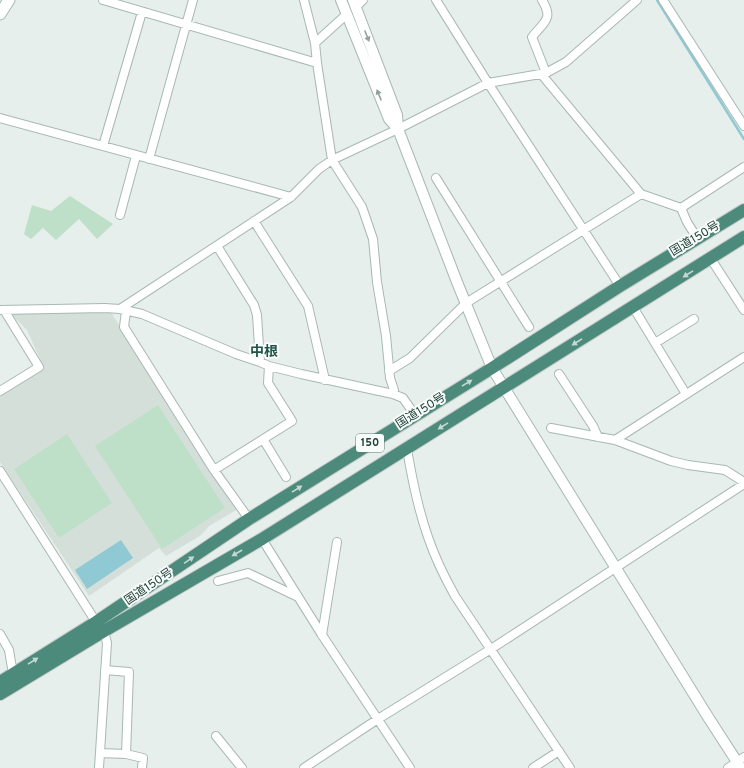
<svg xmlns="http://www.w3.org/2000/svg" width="744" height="768" font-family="Overpass,'Noto Sans JP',sans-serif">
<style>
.built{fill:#d4dfda}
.green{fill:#bfe0c8}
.water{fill:#8ec9d4}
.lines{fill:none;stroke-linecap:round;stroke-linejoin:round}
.stream{stroke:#8ec9d4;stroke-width:2.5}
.minor-casing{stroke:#a8b8b2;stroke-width:10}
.tertiary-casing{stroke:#a8b8b2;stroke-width:12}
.secondary-casing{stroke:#a4bbb3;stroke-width:13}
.trunk-casing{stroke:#c2cac8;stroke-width:14}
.minor{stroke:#fff;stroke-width:8}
.tertiary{stroke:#fff;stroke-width:10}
.secondary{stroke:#fff;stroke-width:11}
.trunk{stroke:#4c8a7c;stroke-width:12}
.oneway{fill:#92a09c}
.oneway2{fill:#c4d9d4}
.labels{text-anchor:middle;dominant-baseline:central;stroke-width:4;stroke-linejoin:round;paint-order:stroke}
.shield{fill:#f7fbf9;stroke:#637a73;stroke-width:1}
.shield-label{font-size:11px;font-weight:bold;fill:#24423a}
.street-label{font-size:12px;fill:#24423a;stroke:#f7fbf9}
.quarter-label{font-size:14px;font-weight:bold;fill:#1f5548;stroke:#f7fbf9}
</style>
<rect width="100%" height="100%" fill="#e6efeb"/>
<path class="built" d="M110 311 238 509 209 526 200 536 166 556 159 548 89 596 0 462V396L44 368 27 330 11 314Z"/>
<path class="green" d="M70 196 113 224 97 239 79 219 56 240 43 228 31 239 24 234 32 205 51 211Z
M158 405 225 508 162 549 95 446Z
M67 434 112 503 59 538 14 469Z"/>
<path class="water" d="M121 540 133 558 87 589 75 570Z"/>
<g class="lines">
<path class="stream" d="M657 0 744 139"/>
<g class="minor-casing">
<path id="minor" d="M103 0 317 63
M304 0 315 43 317 63 332 160 362 207 373 239 377 282 386 336 390 378 394 390 393 394
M436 0 488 83 620 286
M542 0C554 19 544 22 532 37L546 73
M663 0 744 126
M356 7 363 0
M315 43 347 14
M542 75 641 194 681 208 687 222 697 238
M0 118 291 197
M103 146 142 12
M149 159 193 0
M436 178 529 327
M681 208 744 167
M120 215 136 156
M254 221 308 306 325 380
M217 246 254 305 257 315 260 362
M711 259 744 310
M633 307 686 394
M120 309 291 197 319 169 332 160 398 129 488 83 546 73 566 62 637 0
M0 310 105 308 120 309 142 314 236 354 260 362 269 366 301 374 393 394 403 398 415 415
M126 311 124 327 214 470 249 519
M655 343 694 319
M389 371 410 358 466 303 641 194
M559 374 593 426 598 437
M0 391 39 367 4 310
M551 428 615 440 671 461 688 465 725 470 744 482
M263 439 286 477
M615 440 744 357
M407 449C412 479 418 509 428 537 435 558 445 578 455 596L570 768
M214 470 292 421 268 383 269 366
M0 471 96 622
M262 539 322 635 410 768
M218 581 248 573 298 597
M0 634 9 650 13 674
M322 635 337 542
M105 670 129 672 126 754
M216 736 242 768
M100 753 126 754 143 758 142 768
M99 768 107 643 104 631
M304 768 378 719 491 649 744 484
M533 768 559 751
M728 768 744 757"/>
</g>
<g class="tertiary-casing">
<path id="tertiary" d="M341 0 389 119 398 129
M353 0 397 115 398 129 457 282 492 368 708 717 741 768"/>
</g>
<g class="secondary-casing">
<path id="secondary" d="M0 14 9 0"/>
</g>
<g class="trunk-casing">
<path id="trunk" d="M0 682 96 622 249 519 492 368 620 286 744 210
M0 694 104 631 262 539 744 237"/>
</g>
<use href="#minor" class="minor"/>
<use href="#tertiary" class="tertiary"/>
<use href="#secondary" class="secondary"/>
<use href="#trunk" class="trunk"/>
</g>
<defs><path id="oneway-solid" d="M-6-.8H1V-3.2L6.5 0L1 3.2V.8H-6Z"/></defs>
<g class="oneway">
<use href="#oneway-solid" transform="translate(367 36) rotate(68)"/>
<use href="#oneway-solid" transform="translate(379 95) rotate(-112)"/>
</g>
<g class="oneway2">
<use href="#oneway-solid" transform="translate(688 274) rotate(148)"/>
<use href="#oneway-solid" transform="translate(577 342) rotate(148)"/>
<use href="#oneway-solid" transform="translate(467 383) rotate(-31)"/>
<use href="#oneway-solid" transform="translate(443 426) rotate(148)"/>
<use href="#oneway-solid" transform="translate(297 489) rotate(-32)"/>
<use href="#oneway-solid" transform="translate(237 553) rotate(150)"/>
<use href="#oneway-solid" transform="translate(189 560) rotate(-34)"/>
<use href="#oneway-solid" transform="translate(33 661) rotate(-32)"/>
</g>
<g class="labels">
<rect class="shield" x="356" y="434" width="28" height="18" rx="3"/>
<g class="shield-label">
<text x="370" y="443">150</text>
</g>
<g class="street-label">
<text transform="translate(695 239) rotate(-31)">国道150号</text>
<text transform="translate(421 411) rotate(-32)">国道150号</text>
<text transform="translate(149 587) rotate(-34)">国道150号</text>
</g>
<g class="quarter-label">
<text x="264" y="352">中根</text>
</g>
</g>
</svg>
